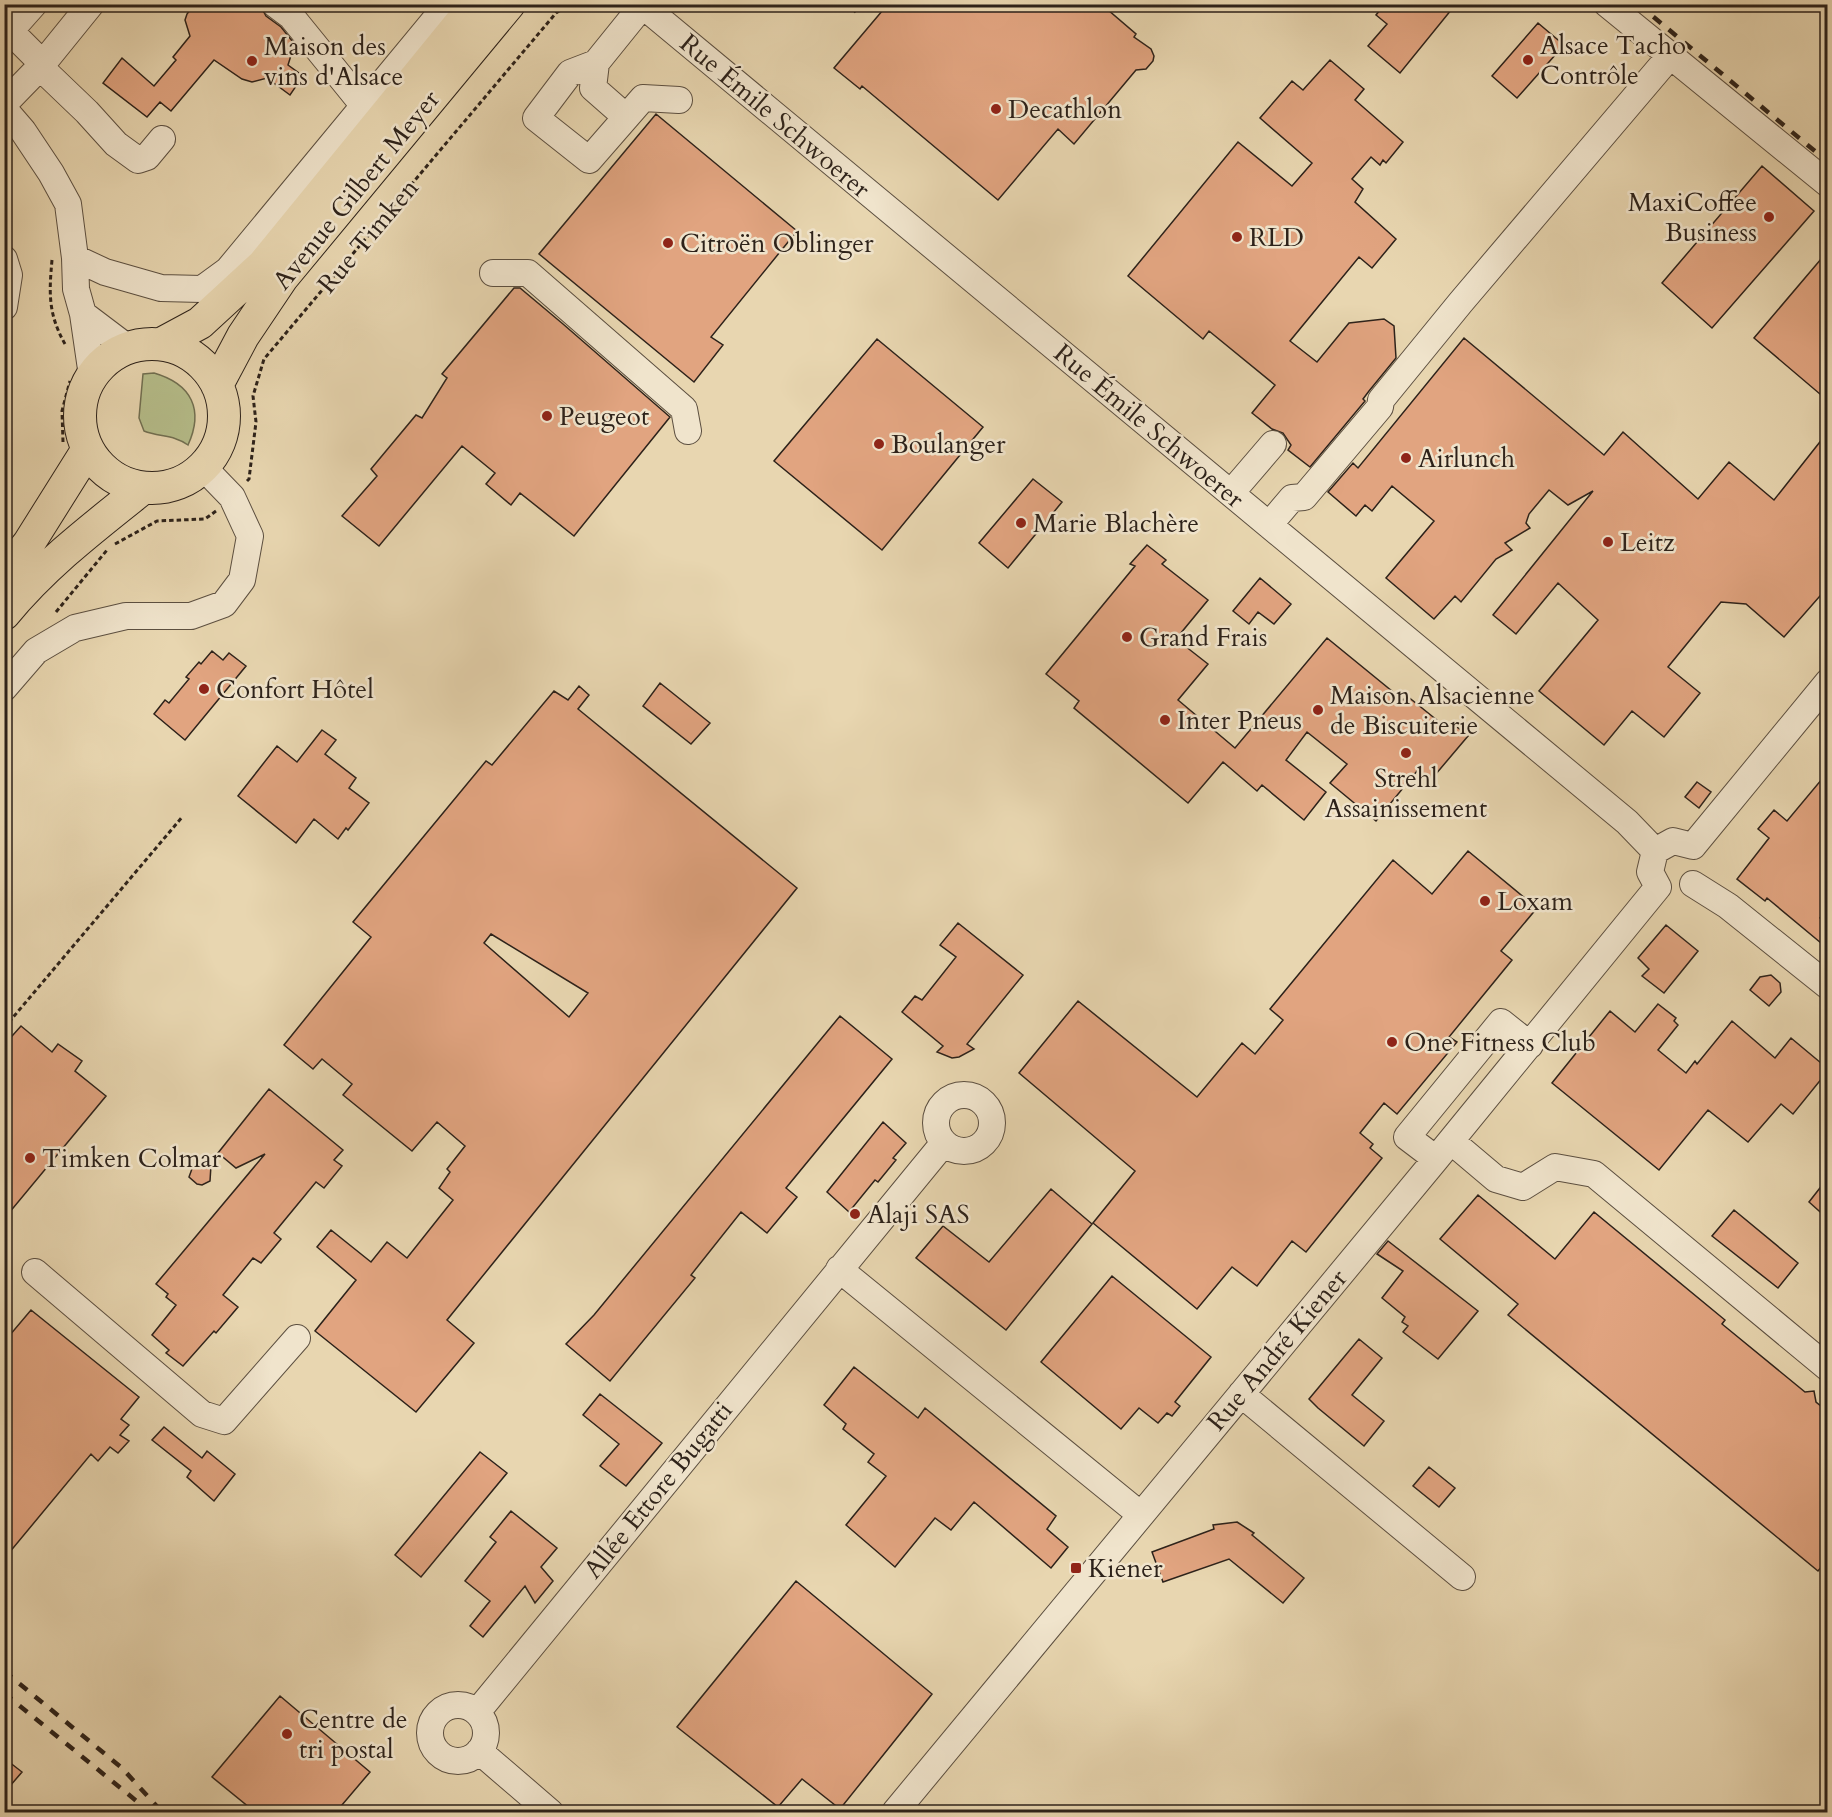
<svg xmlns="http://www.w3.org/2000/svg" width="1832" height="1817" font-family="Cardo,serif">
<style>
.green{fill:#b6be8b;stroke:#727052;stroke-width:1.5}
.building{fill:#e1a480;stroke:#2d221a;stroke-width:1.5;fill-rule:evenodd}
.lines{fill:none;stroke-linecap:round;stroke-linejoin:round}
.minor-casing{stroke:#5c4f40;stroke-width:28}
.major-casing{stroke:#2d221a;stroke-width:34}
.path{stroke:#2d221a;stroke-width:3;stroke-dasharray:4.5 3;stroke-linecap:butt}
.minor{stroke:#f0e4cc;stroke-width:26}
.major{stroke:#e8d6b0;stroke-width:32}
.rail{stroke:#2d221a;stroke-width:4.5;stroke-dasharray:10 10;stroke-linecap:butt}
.poi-dot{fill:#8f2418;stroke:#f0e4cc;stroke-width:2}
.labels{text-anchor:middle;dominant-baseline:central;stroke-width:5;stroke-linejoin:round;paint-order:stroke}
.poi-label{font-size:26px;fill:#2d221a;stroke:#f0e4cc;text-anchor:start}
.street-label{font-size:26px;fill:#2d221a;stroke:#f0e4cc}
</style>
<rect width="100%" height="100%" fill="#e8d6b0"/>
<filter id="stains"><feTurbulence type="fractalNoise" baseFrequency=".00333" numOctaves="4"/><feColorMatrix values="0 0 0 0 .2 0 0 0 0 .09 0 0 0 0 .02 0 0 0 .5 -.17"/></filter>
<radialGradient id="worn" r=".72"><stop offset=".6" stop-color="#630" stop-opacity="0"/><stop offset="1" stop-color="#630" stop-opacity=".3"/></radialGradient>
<path class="green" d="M154 373C192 384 204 410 188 445 175 435 159 437 144 431L139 418 143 374Z"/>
<path class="building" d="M202 4 260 5 266 16 281 27 293 42V49L288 65 303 76 290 95 267 78 252 82 242 79 214 60 171 111 160 102 147 117 103 83 122 58 154 86 176 60 173 57 190 36 185 20 187 14 190 10Z
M888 4H1101L1136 34 1134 37 1151 49 1154 56 1153 61 1146 69 1136 70 1074 144 1058 129 998 200 862 86 860 89 834 68Z
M1385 4H1456L1400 73 1368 46 1387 24 1376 15Z
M1538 23 1564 45 1517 98 1492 76Z
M1330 60 1364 89 1355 100 1403 142 1386 163 1383 160 1380 165 1371 157 1352 179 1363 189 1355 202 1396 239 1372 268 1359 257 1290 341 1317 362 1349 323 1384 319 1394 326 1396 358 1369 391 1363 399 1365 401 1310 467 1288 450 1291 445 1283 433 1272 429 1252 413 1275 385 1209 331 1203 339 1128 276 1238 142 1292 186 1312 163 1260 118 1292 81 1303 90Z
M656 114 797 231 711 337 723 345 694 382 539 254Z
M1762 166 1814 211 1712 328 1662 283Z
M1827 252V400L1754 338Z
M514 288H520L563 324 670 417 574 536 520 493 511 505 486 484 495 473 462 446 379 546 342 516 377 476 371 469 416 415 422 418 447 378 442 374Z
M1464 338 1604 455 1623 432 1698 499 1729 462 1774 500 1827 433V588L1784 637 1746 604 1721 602 1668 667 1700 693 1664 737 1632 711 1604 745 1539 691 1598 620 1558 583 1516 634 1493 615 1593 491 1568 505 1549 490 1529 514 1526 523 1530 528 1505 543 1512 550 1496 559 1461 602 1455 596 1434 619 1386 578 1434 521 1392 486 1372 511 1365 505 1356 516 1328 492 1353 463 1358 468Z
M877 339 983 427 882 550 774 461Z
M1033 479 1062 502 1008 568 979 543Z
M1147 545 1166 560 1162 564 1208 600 1176 639 1208 664 1178 700 1235 748 1327 638 1403 700 1407 696 1448 729 1452 723 1468 736 1430 781 1417 771 1376 821 1330 783 1347 764 1307 732 1286 760 1326 792 1304 820 1262 785 1257 791 1223 762 1188 803 1074 708 1079 701 1046 674 1135 566 1130 564Z
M1260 578 1291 604 1274 624 1258 612 1249 624 1233 611Z
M212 651 223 660 229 653 246 666 185 740 154 714 165 700 169 703 189 679 186 677 199 662 201 664Z
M660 683 710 723 691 744 643 706Z
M579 686 589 695 578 709 797 888 447 1320 474 1343 416 1412 315 1331 356 1280 317 1247 331 1230 371 1262 387 1242 407 1258 453 1200 439 1188 450 1172 447 1169 465 1146 437 1122 412 1151 343 1095 352 1084 322 1059 313 1069 284 1045 371 937 353 922 486 761 492 765 554 691 568 700ZM491 934 588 993 569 1017 484 943Z
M322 730 336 740 325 754 356 778 349 788 369 803 348 830 346 828 338 839 314 819 296 843 238 796 277 746 297 762Z
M1827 773V909L1820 918 1827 924V948L1767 898 1765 901 1737 879 1769 838 1758 829 1774 810 1787 821Z
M1697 782 1711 792 1699 808 1685 797Z
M1468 851 1537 908 1501 951 1512 960 1449 1037 1457 1042 1397 1114 1384 1103 1360 1133 1373 1144 1370 1148 1382 1158 1306 1252 1292 1241 1257 1286 1232 1267 1197 1309 1093 1223 1135 1171 1019 1073 1078 1001 1197 1097 1242 1043 1255 1054 1283 1020 1270 1009 1393 860 1432 894Z
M958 923 1023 975 967 1044 974 1049 959 1057 952 1058 937 1052 943 1046 902 1012 915 996 922 1000 956 957 940 945Z
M1666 925 1698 951 1664 993 1642 976 1649 969 1638 958Z
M1771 975 1780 983 1781 992 1769 1006 1750 990 1760 977Z
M1658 1004 1676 1018 1674 1021 1678 1025 1658 1050 1686 1073 1695 1061 1697 1064 1732 1021 1775 1058 1791 1038 1827 1068V1072L1793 1114 1781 1104 1748 1142 1708 1110 1659 1170 1552 1083 1610 1011 1635 1032Z
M840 1016 892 1059 786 1188 797 1197 767 1233 741 1212 691 1275 695 1278 610 1381 566 1344 594 1315Z
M21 1026 52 1052 58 1044 82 1061 75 1071 106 1096 4 1219V1045Z
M269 1089 343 1150 334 1160 342 1166 324 1188 316 1182 274 1233 281 1239 261 1263 253 1258 223 1295 238 1307 216 1333 214 1331 183 1366 166 1353 169 1350 152 1335 176 1305 166 1297 168 1294 156 1284 265 1154 236 1168 218 1153Z
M883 1122 906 1143 893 1158 896 1160 878 1182 875 1180 849 1212 827 1192Z
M198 1164 211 1165 210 1181 202 1185 197 1184 189 1177 193 1166Z
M1827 1179V1218L1809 1202Z
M1051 1189 1092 1224 1006 1330 916 1258 943 1226 989 1262Z
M1478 1195 1555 1259 1594 1212 1725 1320 1722 1324 1805 1392 1814 1391 1816 1402 1827 1411V1560L1818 1571 1508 1315 1518 1304 1440 1239Z
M1734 1210 1798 1263 1778 1288 1712 1236Z
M1388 1241 1478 1311 1438 1359 1403 1332 1408 1326 1402 1322 1405 1317 1382 1298 1403 1271 1377 1254Z
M1112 1276 1211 1357 1175 1402 1180 1406 1172 1416 1167 1413 1158 1423 1139 1408 1121 1429 1041 1362Z
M31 1310 139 1397 121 1419 129 1425 120 1435 129 1441 118 1453 110 1447 98 1461 91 1454 4 1559V1342Z
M1359 1339 1382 1358 1352 1395 1384 1421 1364 1446 1318 1408 1309 1399Z
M854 1367 918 1418 925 1408 1056 1516 1047 1529 1068 1547 1051 1568 974 1502 951 1530 935 1518 895 1567 846 1525 886 1476 868 1462 874 1454 843 1429 846 1424 824 1405Z
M600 1394 662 1443 626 1486 600 1466 619 1444 583 1415Z
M164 1427 202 1458 207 1451 235 1474 214 1501 187 1477 191 1471 152 1440Z
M480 1452 507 1473 421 1577 395 1555Z
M1429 1467 1455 1488 1439 1507 1413 1486Z
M511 1511 557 1548 541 1567 553 1581 535 1603 525 1586 483 1637 470 1626 490 1601 465 1581 496 1542 490 1537Z
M1237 1522 1254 1533 1252 1535 1304 1578 1283 1603 1229 1559 1163 1582 1152 1552 1214 1529 1213 1525Z
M796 1581 932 1694 840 1809 802 1779 778 1807 677 1727Z
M280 1696 370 1772 336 1812H255L212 1777Z
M4 1758 22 1772 4 1793Z"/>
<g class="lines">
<g class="minor-casing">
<path id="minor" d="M34 4 10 31 43 64
M275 4 291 16 364 106
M641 4 1627 822 1655 851
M1607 4 1828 184
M642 6 596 63 570 73 536 118 589 160 643 98 679 100
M596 63 593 88 626 117
M40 67 87 112 116 144 138 160 147 157 162 139
M4 104 40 67 91 4
M4 109 23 131 51 173 68 204 75 258 76 289 83 314 92 376
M75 258 105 272 161 288 202 289 228 270 448 4
M4 259 9 275 4 307
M493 273H528L684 409 688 431
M83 314 128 348
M1231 493 1273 444
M1269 525 1292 498 1304 497 1380 407 1381 400 1461 302 1670 56
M4 688 36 651 75 628 126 616H191L224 604 242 580 250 536 232 497 203 467
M1693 846 1828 682
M1693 884 1728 906 1828 986
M1658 887 1650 872 1655 851 1673 841 1693 846
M936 1123a28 28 0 1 1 56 0a28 28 0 1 1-56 0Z
M1451 1141 1496 1179 1523 1187 1555 1167 1594 1174 1828 1368
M1436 1159 1407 1137 1501 1022 1530 1045
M839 1269 1141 1515
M35 1272 202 1414 224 1421 297 1338
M1241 1394 1462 1577
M430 1733a28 28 0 1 1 56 0a28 28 0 1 1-56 0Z
M478 1711 943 1144
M479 1751 550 1812
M895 1812 1436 1159 1658 887"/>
</g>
<g class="major-casing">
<path id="major" d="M161 344 200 323 263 265 476 4
M80 416a72 72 0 1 1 144 0a72 72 0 1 1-144 0Z
M217 385 243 336 282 278 509 4
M4 575 29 543 88 449
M4 614C44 565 94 527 143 488"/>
</g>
<path class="path" d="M847 4 858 14
M52 260C49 293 48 314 65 344
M63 442 62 411 70 381
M247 481 249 479 256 422 253 396 264 359 556 13 571 4
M115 544 157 521 205 519 216 511
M56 612 107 550
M4 1028 183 816"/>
<use href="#minor" class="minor"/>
<use href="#major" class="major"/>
<path class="rail" d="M1638 4 1828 162
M4 1671 122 1768 162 1812
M4 1693 150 1812"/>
</g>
<g class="poi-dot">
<circle cx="1528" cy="60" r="6"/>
<circle cx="252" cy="61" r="6"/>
<circle cx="996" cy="109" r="6"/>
<circle cx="1769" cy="217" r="6"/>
<circle cx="1237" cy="237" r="6"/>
<circle cx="668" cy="243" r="6"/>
<circle cx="547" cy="416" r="6"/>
<circle cx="879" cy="444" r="6"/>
<circle cx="1406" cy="458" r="6"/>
<circle cx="1021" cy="523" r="6"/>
<circle cx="1608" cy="542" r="6"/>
<circle cx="1127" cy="637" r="6"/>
<circle cx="204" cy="689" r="6"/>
<circle cx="1318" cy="710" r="6"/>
<circle cx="1165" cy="720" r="6"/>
<circle cx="1406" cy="753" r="6"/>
<circle cx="1485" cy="901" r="6"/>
<circle cx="1392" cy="1042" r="6"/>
<circle cx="30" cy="1158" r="6"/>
<circle cx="855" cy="1214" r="6"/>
<rect x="1070" y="1562" width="12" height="12" rx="3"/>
<circle cx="287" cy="1734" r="6"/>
</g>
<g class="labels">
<g class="poi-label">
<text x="1540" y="45">Alsace Tacho<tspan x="1540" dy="30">Contrôle</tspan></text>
<text x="264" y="46">Maison des<tspan x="264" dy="30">vins d'Alsace</tspan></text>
<text x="1008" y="109">Decathlon</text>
<text x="1757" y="202" text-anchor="end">MaxiCoffee<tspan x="1757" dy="30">Business</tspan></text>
<text x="1249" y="237">RLD</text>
<text x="680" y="243">Citroën Oblinger</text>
<text x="559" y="416">Peugeot</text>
<text x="891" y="444">Boulanger</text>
<text x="1418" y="458">Airlunch</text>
<text x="1033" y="523">Marie Blachère</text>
<text x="1620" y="542">Leitz</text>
<text x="1139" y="637">Grand Frais</text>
<text x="216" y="689">Confort Hôtel</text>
<text x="1330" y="695">Maison Alsacienne<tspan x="1330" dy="30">de Biscuiterie</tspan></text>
<text x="1177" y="720">Inter Pneus</text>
<text x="1406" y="778" text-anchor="middle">Strehl<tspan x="1406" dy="30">Assainissement</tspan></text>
<text x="1497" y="901">Loxam</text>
<text x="1404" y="1042">One Fitness Club</text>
<text x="42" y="1158">Timken Colmar</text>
<text x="867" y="1214">Alaji SAS</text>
<text x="1088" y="1568">Kiener</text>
<text x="299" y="1719">Centre de<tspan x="299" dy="30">tri postal</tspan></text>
</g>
<g class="street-label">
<text transform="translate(775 116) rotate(40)">Rue Émile Schwoerer</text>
<text transform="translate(356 190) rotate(-51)">Avenue Gilbert Meyer</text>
<text transform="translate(368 236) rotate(-50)">Rue Timken</text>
<text transform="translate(1149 426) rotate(40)">Rue Émile Schwoerer</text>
<text transform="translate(1277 1350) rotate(-50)">Rue André Kiener</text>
<text transform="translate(658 1490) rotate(-51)">Allée Ettore Bugatti</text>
</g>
</g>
<rect width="1832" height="1817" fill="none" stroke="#e8d6b0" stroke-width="24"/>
<rect x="6" y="6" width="1820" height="1805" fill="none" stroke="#2d221a" stroke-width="3"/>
<rect x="12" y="12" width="1808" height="1793" fill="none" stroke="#2d221a" stroke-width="1.5"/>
<rect width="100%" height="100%" filter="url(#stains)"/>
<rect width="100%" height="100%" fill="url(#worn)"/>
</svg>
